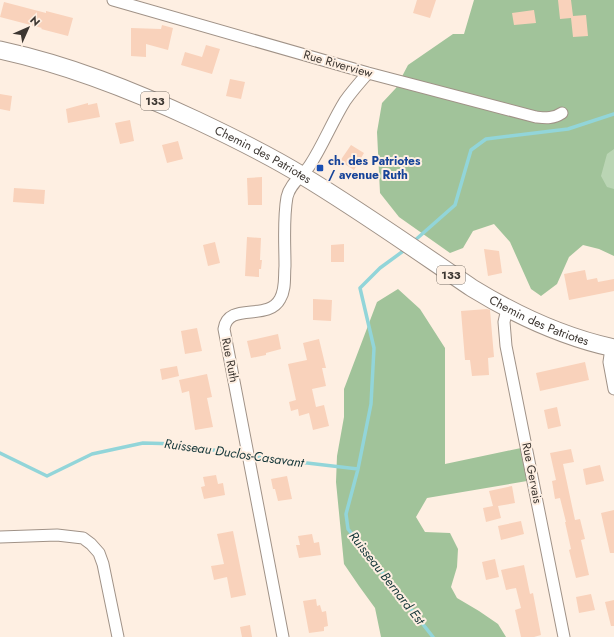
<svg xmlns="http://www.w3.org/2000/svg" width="614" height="637" font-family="Jost,sans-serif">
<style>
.green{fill:#bad5b4}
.forest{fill:#a1c39a}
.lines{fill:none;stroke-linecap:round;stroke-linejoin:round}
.stream{stroke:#92d5d9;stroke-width:3.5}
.building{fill:#f9d2bb}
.street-casing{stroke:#a09287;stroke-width:13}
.primary-casing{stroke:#a09287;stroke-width:19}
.street{stroke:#fff;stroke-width:11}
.primary{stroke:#fff;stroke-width:17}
.transit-dot{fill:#1a4fb4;stroke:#feefe2;stroke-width:1.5}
.labels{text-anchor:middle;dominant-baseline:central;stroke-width:4;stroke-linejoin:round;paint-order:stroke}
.shield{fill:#feefe2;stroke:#766e66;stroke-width:1}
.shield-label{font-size:11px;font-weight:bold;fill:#3c3631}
.street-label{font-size:12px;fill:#3c3631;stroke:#feefe2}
.transit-label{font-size:12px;font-weight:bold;fill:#164399;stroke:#feefe2;text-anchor:start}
.water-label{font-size:13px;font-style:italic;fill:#153739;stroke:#feefe2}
</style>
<rect width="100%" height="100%" fill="#feefe2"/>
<path class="green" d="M614 119V206L595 208 608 123Z"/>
<path class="forest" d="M474 0H614V149L607 154 601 176 607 187 614 189V256L599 249 583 245 569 257 557 284 541 296 531 289 510 242 494 224 473 231 463 248 450 253 399 217 380 193 377 132 382 103 396 88 408 65 453 34H464Z
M398 289 420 309 445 348V464L521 448 527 481 427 498 416 517 425 532 450 533 458 549 457 567 451 587 457 598 479 611 498 624 506 637H381L375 608 359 586 344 564 336 482 337 456 344 417V389L377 302Z"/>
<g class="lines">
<path class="stream" d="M413 242 455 205 471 150 486 139 568 129 614 114
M406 249 380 268 360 288 374 348 371 404 358 469 346 514 348 529 433 637
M0 453 47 476 92 454 143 443 179 444 248 456 358 469"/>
</g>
<path class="building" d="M417 0H436L430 18 413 13Z
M558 0H571L573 16 586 15 588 36 573 37 571 18 560 19Z
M4 2 46 13V11L73 18 68 36 41 29 42 28 0 17Z
M534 10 536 23 514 25 512 13Z
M162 25 173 28 168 50 146 44V57L131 56V28L161 29Z
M206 45 220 49 212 74 181 65 185 52 202 57Z
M230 79 245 82 241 99 226 96Z
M0 94 12 96 10 111 0 109Z
M88 103V105L97 103 100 117 68 123 66 109Z
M130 120 134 141 120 144 115 123Z
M178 141 183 159 167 163 162 145Z
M351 145 364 153 354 170 340 161Z
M262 177V205H248L247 178Z
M14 188 45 190 44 204 13 202Z
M247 237 261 238 260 260H262L261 269H259V277L245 276Z
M215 242 220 263 208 266 203 245Z
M344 244V262H331V245Z
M484 249 499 251 502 273 488 276Z
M585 270 587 280 597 278 598 282 614 279V291L569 300 564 274Z
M313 299 332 300 331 321 313 320Z
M487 309 490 310 494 357 488 358 489 375 472 376 470 360H465L461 311Z
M197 328 202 351 185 354 181 331Z
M278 334 281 349 266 353V355L251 358 247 341Z
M319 339 326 368H322L326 386 312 389 316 407 324 405 329 426 313 430 309 413 299 416 298 409 291 411 289 402 296 400 288 364 307 360 303 343Z
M585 362 589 380 540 391 536 373Z
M177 366 179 376 162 380 160 369Z
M207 374 212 397 207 398 213 427 195 430 189 391 182 393 179 380Z
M557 407 561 426 548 429 544 410Z
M571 449 574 462 563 464 575 520 580 519 585 539 581 540 589 575 576 578 569 550 571 549 565 522H566L560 498 555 499 552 481 556 480 550 453Z
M600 465 604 481 586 485 583 469Z
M216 475 218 484 223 483 225 495 204 499 201 487 205 486 203 477Z
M287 476 292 499 278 501 275 489H273L271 479Z
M512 486 515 503 498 506 501 518 486 522 483 508 493 506 489 491Z
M614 510V553H610L601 513Z
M521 521 524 534 501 540 498 526Z
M233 531 246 595 231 598 227 577 214 580 211 566 224 564 217 534Z
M312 534 314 543 319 542 321 555 299 558 296 545H300L298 536Z
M495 559 499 577 486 580 482 562Z
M524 565 530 594 533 593 541 635 534 637H521L515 610 521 608 516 588 506 590 501 570Z
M591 594 595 610 579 613 576 597Z
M316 599 317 606 320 605 322 612 326 611 328 626 324 627V631L309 633 303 601Z
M614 600V626H611L605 602Z
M250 625 252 637H242L240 627Z"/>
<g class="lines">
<g class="street-casing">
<path id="street" d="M113 0 368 73 536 117C546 118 553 119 562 113
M507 309 504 322 506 346 564 637
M611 348 609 362 614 389
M0 537 57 535 83 538 91 544 99 553 103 564 118 637
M283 637 224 329C228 301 268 322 280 299 286 289 284 277 285 266 285 244 283 219 287 197 290 183 303 176 310 165 323 145 332 122 345 101 352 91 360 82 368 73"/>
</g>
<g class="primary-casing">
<g id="primary">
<path id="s1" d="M0 50C69 65 132 90 196 120 232 137 269 155 303 176 361 211 416 250 472 288 516 315 563 337 614 348"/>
</g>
</g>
<use href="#street" class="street"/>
<use href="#primary" class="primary"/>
</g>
<rect class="transit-dot" x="316" y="164" width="8" height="8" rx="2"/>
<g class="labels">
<g class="shield">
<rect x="141" y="92" width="28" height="18" rx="3"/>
<rect x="437" y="266" width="28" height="18" rx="3"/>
</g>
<g class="shield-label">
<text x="155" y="101">133</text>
<text x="451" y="275">133</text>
</g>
<g class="street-label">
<text transform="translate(338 64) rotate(16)">Rue Riverview</text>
<text stroke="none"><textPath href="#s1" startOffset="284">Chemin des Patriotes</textPath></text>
<text stroke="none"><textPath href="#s1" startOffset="607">Chemin des Patriotes</textPath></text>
<text transform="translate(230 360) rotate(79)">Rue Ruth</text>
<text transform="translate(532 473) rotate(79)">Rue Gervais</text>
</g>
<g class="transit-label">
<text x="328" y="161">ch. des Patriotes<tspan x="328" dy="14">/ avenue Ruth</tspan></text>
</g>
<g class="water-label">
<text transform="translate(234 453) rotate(8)">Ruisseau Duclos-Casavant</text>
<text transform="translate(387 578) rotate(52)">Ruisseau Bernard Est</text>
</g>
</g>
<g transform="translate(28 28) rotate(45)" stroke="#feefe2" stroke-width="3" paint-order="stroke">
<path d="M0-3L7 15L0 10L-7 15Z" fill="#3c3631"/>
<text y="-6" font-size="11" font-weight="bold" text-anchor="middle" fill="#3c3631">N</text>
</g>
</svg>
